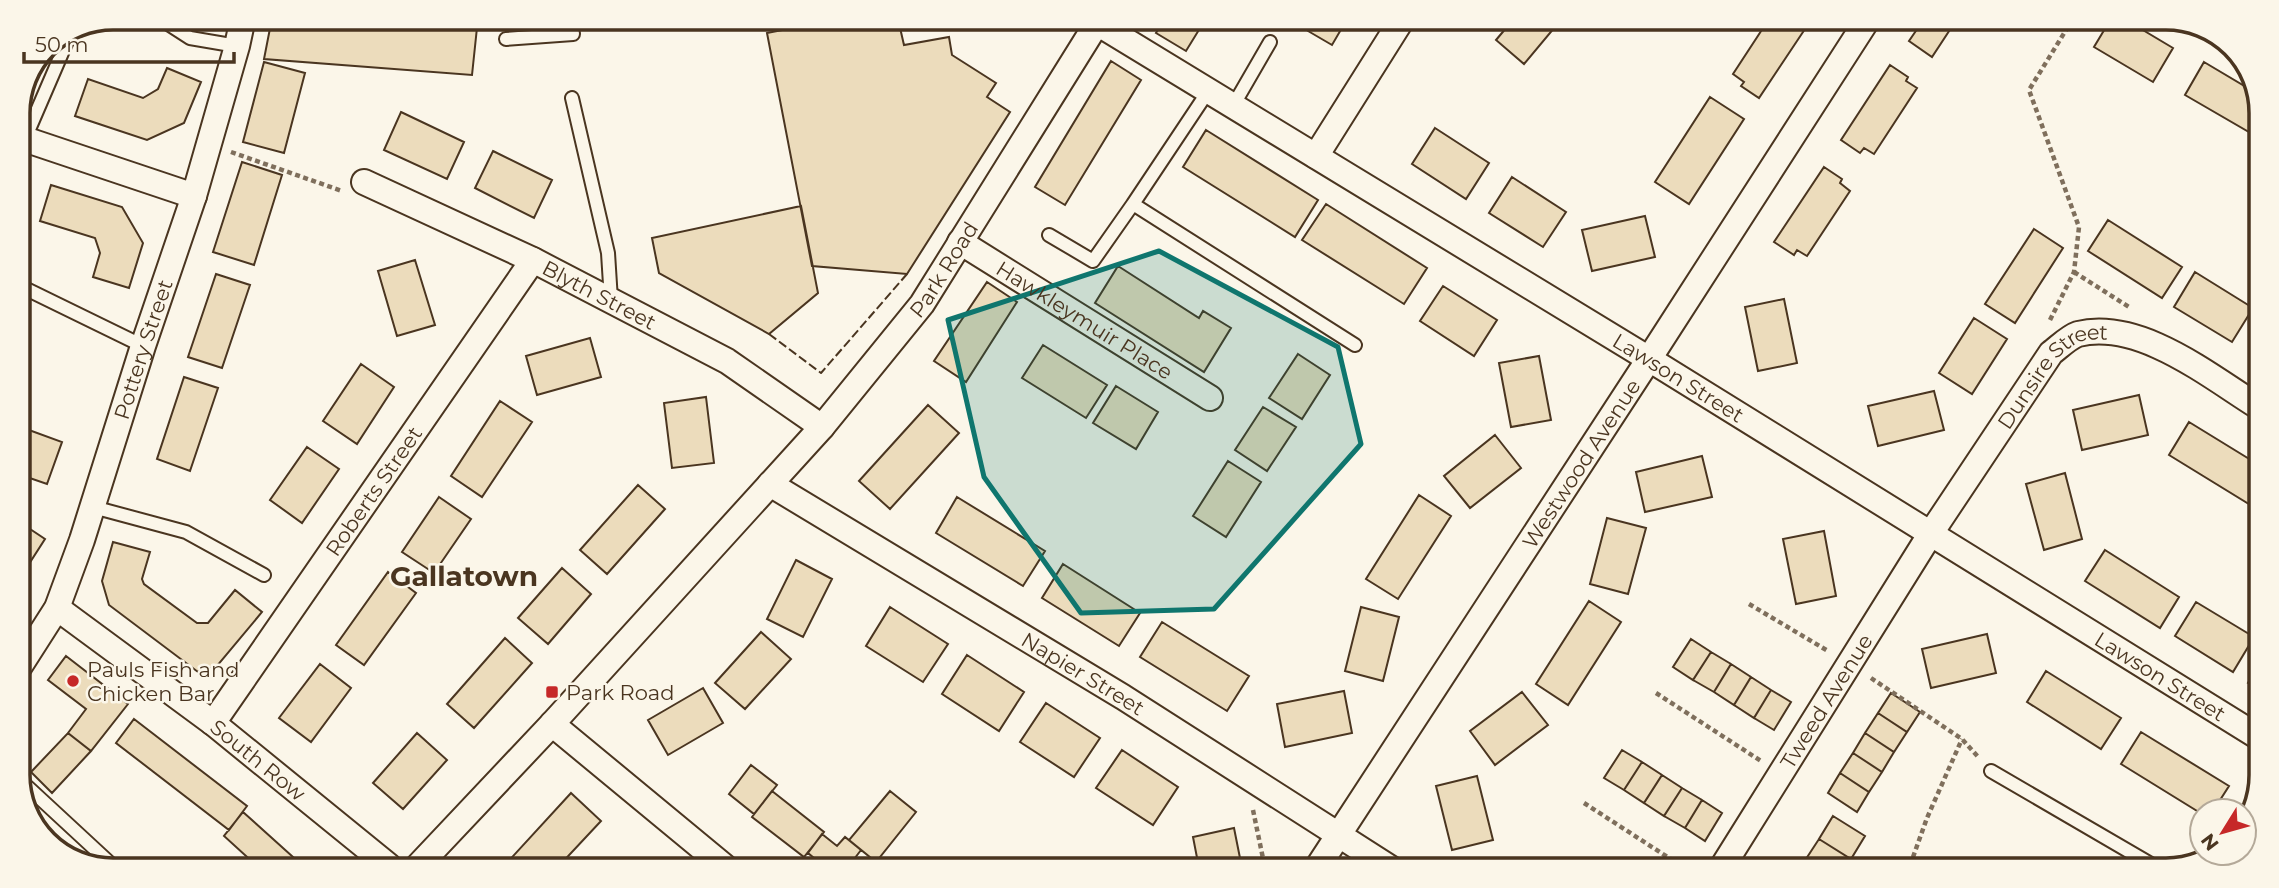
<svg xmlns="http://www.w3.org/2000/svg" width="2279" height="888" font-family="Montserrat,sans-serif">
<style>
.building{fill:#ecdcbc;stroke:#4a3520;stroke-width:2}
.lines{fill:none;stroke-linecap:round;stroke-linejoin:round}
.service-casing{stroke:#4a3520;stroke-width:16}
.minor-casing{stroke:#4a3520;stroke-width:28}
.path{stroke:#7f6f5c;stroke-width:4.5;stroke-dasharray:5 3.5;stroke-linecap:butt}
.service{stroke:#fbf6e9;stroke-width:12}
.minor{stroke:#fbf6e9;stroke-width:24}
.fence{stroke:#4a3520;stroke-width:2;stroke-dasharray:9 3.5;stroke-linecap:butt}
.marked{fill:#0f766e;fill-opacity:0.2;stroke:#0f766e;stroke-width:5;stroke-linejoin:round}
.poi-dot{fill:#c62828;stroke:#fbf6e9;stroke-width:2.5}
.labels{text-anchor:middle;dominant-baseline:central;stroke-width:5;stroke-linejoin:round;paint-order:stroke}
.street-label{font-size:21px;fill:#4a3520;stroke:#fbf6e9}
.poi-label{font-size:21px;fill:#4a3520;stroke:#fbf6e9;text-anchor:start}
.district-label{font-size:28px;font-weight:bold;fill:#4a3520;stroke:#fbf6e9}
.rim{fill:none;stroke:#4a3520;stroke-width:3.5}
</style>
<rect width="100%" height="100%" fill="#fbf6e9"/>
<path class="building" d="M272 18H478L472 75 264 59Z
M838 19H898L904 45 949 37 952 55 996 83 987 97 1010 112 907 274 812 266 767 33Z
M1164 20H1205L1186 51 1156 33Z
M1314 20 1346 21 1332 45 1308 31Z
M1512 21H1560L1524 64 1496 40Z
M1767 22 1809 23 1759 98 1741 86 1744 82 1733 74Z
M1922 22H1955L1932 57 1909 41Z
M2109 22 2131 23 2173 48 2153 82 2094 47Z
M1111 61 1141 80 1065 205 1035 187Z
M264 62 305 73 284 153 243 142Z
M2204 62 2256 93 2261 106V139L2185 95Z
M1890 65 1908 77 1906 81 1917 88 1874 154 1864 148 1860 153 1841 140Z
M167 68 201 82 184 123 147 140 75 116 88 79 143 98 158 89Z
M1710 97 1744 119 1689 204 1655 182Z
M401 112 464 142 447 179 384 150Z
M1435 128 1489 163 1466 199 1412 164Z
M1206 130 1318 200 1295 237 1183 167Z
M493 151 552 180 534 218 475 188Z
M242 162 282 175 254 265 213 252Z
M1824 167 1842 179 1840 183 1850 191 1807 256 1797 250 1794 255 1774 242Z
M1512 177 1566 212 1543 247 1489 213Z
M51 185 122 207 143 243 129 288 93 277 100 253 95 238 40 221Z
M1326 204 1427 268 1404 304 1302 240Z
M801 206 818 293 769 334 659 273 652 238Z
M1645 216 1655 257 1592 271 1582 230Z
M2108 220 2182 267 2162 298 2088 251Z
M2034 229 2063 248 2015 323 1985 304Z
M415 260 435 325 397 336 378 271Z
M1118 266 1199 318 1203 311 1231 328 1204 372 1095 303Z
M2195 272 2253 308 2232 342 2174 307Z
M216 274 250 285 222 368 188 357Z
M987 282 1017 302 966 382 934 361Z
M1443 286 1497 320 1474 356 1420 321Z
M1784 299 1797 363 1758 371 1745 307Z
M1974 318 2007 339 1972 394 1939 373Z
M590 338 601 377 537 395 526 356Z
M1043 345 1107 385 1086 418 1022 378Z
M1298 354 1330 375 1302 419 1269 398Z
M1539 356 1551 420 1511 427 1499 363Z
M361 364 394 387 357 444 323 421Z
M184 377 218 388 190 471 157 459Z
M1116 386 1158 412 1136 449 1093 423Z
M1934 391 1944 430 1878 446 1868 406Z
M2139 395 2148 435 2082 450 2073 410Z
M706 397 714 463 672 468 664 403Z
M500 401 532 422 482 497 451 476Z
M928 405 959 433 890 509 859 481Z
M1263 407 1296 427 1267 471 1235 450Z
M2189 422 2259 465 2257 509 2169 455Z
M18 426 62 442 47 484 18 474Z
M1495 435 1521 468 1470 508 1444 476Z
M307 447 339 469 302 523 270 500Z
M1702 456 1712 497 1645 512 1636 472Z
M1228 461 1261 482 1226 537 1193 516Z
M2065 473 2082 539 2044 550 2026 484Z
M638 485 665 509 607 574 580 550Z
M1419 495 1451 516 1398 599 1366 579Z
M439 497 471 519 434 573 402 552Z
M957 497 1045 551 1023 586 936 533Z
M1607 518 1646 528 1628 594 1590 584Z
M18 521 45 539 18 581Z
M1824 531 1836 596 1796 604 1783 539Z
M113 542 150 552 142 579 144 584 197 623H208L235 590 262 612 217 666 198 672 109 605 102 581Z
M2105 550 2179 597 2160 628 2085 581Z
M796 560 832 579 803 637 767 619Z
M1063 564 1140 613 1119 646 1042 598Z
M562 568 591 594 548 644 518 618Z
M388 572 416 593 364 665 336 645Z
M1589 601 1621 622 1568 705 1536 684Z
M2196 602 2254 637 2233 672 2175 636Z
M890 607 948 644 923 682 866 646Z
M1361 607 1399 617 1383 681 1345 671Z
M1162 622 1249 676 1227 711 1140 657Z
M761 632 791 659 745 709 715 683Z
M1987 634 1996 673 1931 688 1922 649Z
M505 638 532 663 474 728 447 704Z
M1691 639 1711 652 1693 680 1673 667Z
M1711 652 1731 664 1714 692 1693 680Z
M967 655 1024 692 999 731 942 694Z
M66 656 128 704 91 751 68 733 86 709 48 680Z
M320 664 351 688 311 742 279 718Z
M1731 664 1751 677 1734 705 1714 692Z
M2257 668V688L2248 683Z
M2046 671 2121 718 2101 749 2027 702Z
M1751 677 1771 690 1754 718 1734 705Z
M703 688 723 723 668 755 648 720Z
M1771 690 1791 702 1774 730 1754 718Z
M1344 691 1352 733 1285 747 1277 704Z
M1522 692 1548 725 1495 765 1470 731Z
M1891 693 1920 712 1907 732 1878 713Z
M1046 703 1100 738 1074 777 1020 742Z
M1878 713 1907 732 1894 752 1865 733Z
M134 719 247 806 229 830 116 743Z
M2141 732 2229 786 2213 811H2202V814L2121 764Z
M68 733 91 751 52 793 31 772Z
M417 733 447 760 403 809 373 783Z
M1865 733 1894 752 1882 772 1853 753Z
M1122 750 1178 787 1153 825 1096 788Z
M1622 750 1642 762 1624 790 1604 778Z
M1853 753 1882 772 1869 792 1840 773Z
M1642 762 1662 775 1644 803 1624 790Z
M751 765 777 785 754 814 729 794Z
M1840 773 1869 792 1857 812 1828 793Z
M1662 775 1682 788 1664 816 1644 803Z
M1477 776 1493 840 1452 850 1436 786Z
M1682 788 1702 800 1685 828 1664 816Z
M772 791 824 832 804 857 752 817Z
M890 791 916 812 876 862 849 840Z
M571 793 601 821 558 867 504 866Z
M2255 798 2256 806 2244 823V815Z
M1702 800 1722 813 1705 841 1685 828Z
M243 812 303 866H257L224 836Z
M1833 816 1865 836 1851 859 1819 839Z
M1234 828 1242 868H1199L1193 837Z
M822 834 837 846 845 837 861 850 848 867H825L808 853Z
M1819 839 1851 859 1845 870H1816L1804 862Z"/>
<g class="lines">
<g class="service-casing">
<path id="service" d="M159 18 190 38 237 46
M506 39 573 34 571 19
M1209 90 1133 204 1355 345
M572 98 608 253 611 300
M1233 106 1270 42
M18 155 68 39
M1049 235 1093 261 1133 204
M18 285 143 346
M93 507 186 532 264 575
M1991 771 2161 870
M18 778 112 865"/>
</g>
<g class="minor-casing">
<g id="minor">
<path id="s1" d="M1097 23 1649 359 2257 736"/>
<path d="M24 139 194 196"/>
<path d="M1316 156 1401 21"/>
<path id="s2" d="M364 182 533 260 727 361 822 427"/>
<path id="s3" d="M960 242 1210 398"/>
<path id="s4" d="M770 484 1123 697 1392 869"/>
<path id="s5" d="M57 608 213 723 389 866"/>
<path id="s6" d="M18 669 57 608 82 540 143 346 194 196 237 46 243 18"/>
<path id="s7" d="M213 723 533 260"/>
<path d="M552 724 725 867"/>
<path id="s8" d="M418 866 552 724 822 427 922 304 1099 20"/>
<path id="s9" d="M1317 868 1649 359 1866 22"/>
<path id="s10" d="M1721 869 1931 533 2051 353C2059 347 2069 337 2078 334 2140 319 2209 376 2259 407"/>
</g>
</g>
<path class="path" d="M231 152 342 191
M2074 272 2129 307
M2050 320 2074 272 2079 227 2029 90 2071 22
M1749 604 1828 651
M1871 678 1962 739 1979 758
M1656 693 1761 761
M1584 803 1686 869
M1253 810 1265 868
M1922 870 1912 860 1927 818 1962 739"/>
<use href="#service" class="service"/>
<use href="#minor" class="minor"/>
<path class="fence" d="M769 334 821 373 907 274"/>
</g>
<path class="marked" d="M1159 251 1338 347 1361 444 1214 609 1081 613 984 477 948 320Z"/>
<g class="poi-dot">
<circle cx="73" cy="681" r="7"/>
<rect x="545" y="685" width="14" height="14" rx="3.5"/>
</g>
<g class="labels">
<g class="street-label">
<text stroke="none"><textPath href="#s8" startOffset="796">Park Road</textPath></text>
<text stroke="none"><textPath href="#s2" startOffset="261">Blyth Street</textPath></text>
<text stroke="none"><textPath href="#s3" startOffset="147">Hawkleymuir Place</textPath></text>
<text stroke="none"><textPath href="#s6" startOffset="345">Pottery Street</textPath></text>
<text stroke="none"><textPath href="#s1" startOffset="681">Lawson Street</textPath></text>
<text stroke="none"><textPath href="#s10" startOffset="600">Dunsire Street</textPath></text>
<text stroke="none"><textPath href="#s9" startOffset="483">Westwood Avenue</textPath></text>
<text stroke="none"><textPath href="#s7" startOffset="282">Roberts Street</textPath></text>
<text stroke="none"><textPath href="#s4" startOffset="366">Napier Street</textPath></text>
<text stroke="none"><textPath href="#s1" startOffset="1248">Lawson Street</textPath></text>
<text stroke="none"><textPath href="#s10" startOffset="198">Tweed Avenue</textPath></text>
<text stroke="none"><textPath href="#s5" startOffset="252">South Row</textPath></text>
</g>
<g class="poi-label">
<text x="87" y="669">Pauls Fish and<tspan x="87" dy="24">Chicken Bar</tspan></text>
<text x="566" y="692">Park Road</text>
</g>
<g class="district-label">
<text x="464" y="576">Gallatown</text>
</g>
</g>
<path d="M0 0H2279V888H0ZM113 30H2166A83 83 0 0 1 2249 113V775A83 83 0 0 1 2166 858H113A83 83 0 0 1 30 775V113A83 83 0 0 1 113 30Z" fill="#fbf6e9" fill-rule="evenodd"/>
<path class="rim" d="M113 30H2166A83 83 0 0 1 2249 113V775A83 83 0 0 1 2166 858H113A83 83 0 0 1 30 775V113A83 83 0 0 1 113 30Z"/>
<g transform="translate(2223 832) rotate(233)"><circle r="33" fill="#fbf6e9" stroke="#b4a999" stroke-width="2"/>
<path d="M0-5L12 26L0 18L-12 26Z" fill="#c62828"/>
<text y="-10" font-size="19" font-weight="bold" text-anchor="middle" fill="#4a3520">N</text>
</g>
<path d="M24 52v10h210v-10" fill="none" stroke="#4a3520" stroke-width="3.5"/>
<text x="35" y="52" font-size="21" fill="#4a3520" stroke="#fbf6e9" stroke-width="5" paint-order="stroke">50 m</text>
</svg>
